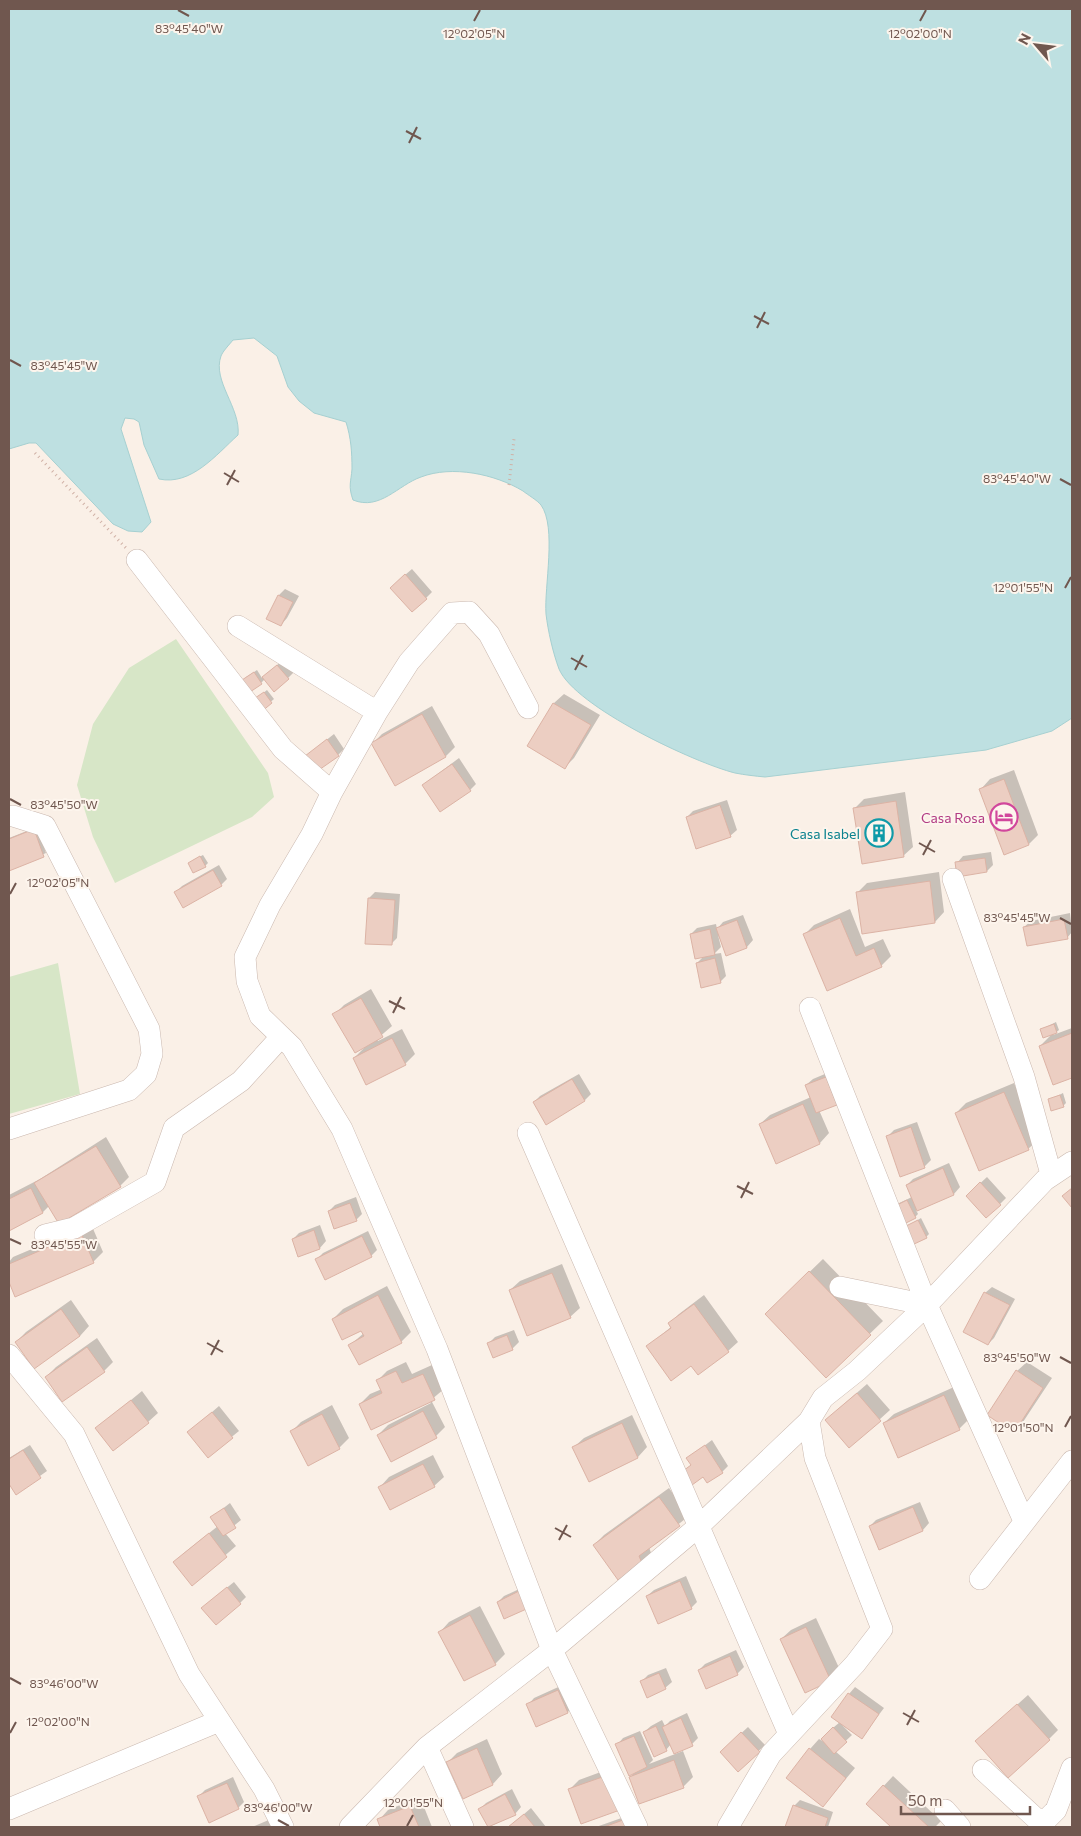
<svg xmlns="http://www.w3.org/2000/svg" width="1081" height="1836" font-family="Commissioner,sans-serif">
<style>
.green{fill:#d7e6c7}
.water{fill:#bee0e1;stroke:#a6d0d1}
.shadow{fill:#0003}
.building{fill:#eccec2;stroke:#dcb3a5}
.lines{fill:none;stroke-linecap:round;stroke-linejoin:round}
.minor-casing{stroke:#cab8af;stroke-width:22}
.path{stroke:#d0b1a6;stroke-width:3;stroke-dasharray:1 4;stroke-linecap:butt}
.minor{stroke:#fff;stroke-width:21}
.ticks{fill:none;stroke:#70574f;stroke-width:2}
.labels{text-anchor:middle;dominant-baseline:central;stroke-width:4;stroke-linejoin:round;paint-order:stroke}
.hotel-label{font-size:14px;fill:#b23c85;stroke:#fdf5ed;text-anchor:end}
.culture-label{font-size:14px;fill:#0d838f;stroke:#fdf5ed;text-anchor:end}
.ticks-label{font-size:12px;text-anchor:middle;fill:#70574f;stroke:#fdf5ed;stroke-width:4;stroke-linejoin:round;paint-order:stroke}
</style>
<rect width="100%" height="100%" fill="#faf0e7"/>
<path class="green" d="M176 639 268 773 274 797 252 817 115 883 93 837 77 785 93 724 129 668Z
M58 963 80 1094 9 1114V977Z"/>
<path class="water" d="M9 9H1072V718L1052 731 986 750 765 777C755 776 745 775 735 773 695 763 575 707 559 669 553 653 548 631 546 614 544 587 557 527 541 505 537 500 528 495 523 491 495 474 452 465 421 477 398 485 380 511 353 500 348 486 351 482 352 469 352 452 351 438 346 422L314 413 299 401 288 387 277 356 254 338 233 340C229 345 223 351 221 356 212 381 241 408 238 435 216 455 191 486 159 479L144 445 139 422 134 419 125 418 121 429 151 522 142 532 128 531 113 524 36 443H29L9 449Z"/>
<path class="shadow" d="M412 569 432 592 426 598 398 581Z
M285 589 299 596 287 618 281 625 268 618 279 595Z
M284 659 294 672 288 678 265 679 261 683 246 677 257 670 262 678Z
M267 690 274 699 261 710 257 698Z
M564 694 600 715 574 758 565 767 529 746 554 703Z
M432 706 455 747 446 756 372 744 382 734Z
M334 734 344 749 338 755 306 756Z
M459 758 476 784 470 790 423 785Z
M1014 770 1038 835 1029 844 1005 853 981 789 990 779Z
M905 792 913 847 903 856 855 808 864 799Z
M727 800 737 830 730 836 687 817 693 811Z
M37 827 46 853 9 869V838Z
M991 852 993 865 987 871 957 863 963 856Z
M203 855 208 863 205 866 193 860Z
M219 865 227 879 221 885 176 892 182 886Z
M939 872 944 912 935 922 857 893 867 883Z
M375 892 400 894 397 938 391 944 369 898Z
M850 909 865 947 883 939 891 956 881 966 827 989 804 935 814 925Z
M1070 913 1072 932 1067 938 1024 927 1031 921Z
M743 915 753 940 747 947 727 954 718 935 721 947 714 954 721 953 726 976 720 982 697 963 704 956 691 934 697 928 716 924 717 929 723 922Z
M371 989 392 1026 377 1039 378 1041 402 1029 415 1054 405 1064 354 1058 366 1046 334 1015 344 1005Z
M1056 1022 1059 1030 1053 1035 1072 1028V1077L1054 1084 1040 1046 1053 1033 1042 1029Z
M832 1071 819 1110 829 1133 820 1143 777 1162 760 1124 770 1115 811 1097 806 1085 813 1079Z
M579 1074 591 1094 585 1100 534 1102 540 1096Z
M1014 1083 1038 1140 1028 1149 956 1113 966 1103Z
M1063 1093 1066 1103 1063 1106 1049 1100Z
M917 1122 931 1160 924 1167 888 1136 894 1130Z
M106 1137 129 1177 120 1186 49 1206 43 1212 9 1230V1195L40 1179Z
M949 1163 960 1187 954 1194 916 1210 918 1214 915 1217 897 1204 912 1197 907 1185 913 1179Z
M987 1177 1006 1198 1000 1204 973 1190Z
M356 1197 362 1214 356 1220 329 1211 335 1205Z
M921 1218 929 1234 926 1237 906 1227Z
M91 1224 103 1252 93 1262 16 1295 9 1279V1262L13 1257Z
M320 1225 326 1241 320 1248 299 1255 293 1239 299 1233Z
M368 1231 377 1250 371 1256 317 1259 323 1253Z
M823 1259 883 1321 826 1376 766 1314Z
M562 1264 580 1308 570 1317 510 1290 520 1281Z
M387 1286 411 1332 401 1342 350 1345 364 1333 361 1329 333 1319 343 1309Z
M992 1287 1015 1299 994 1338 988 1344 985 1293Z
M704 1295 738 1342 728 1351 692 1365 648 1346 671 1327 669 1324 679 1314Z
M71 1300 89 1326 80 1336 35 1367 16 1342 26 1332Z
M514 1330 519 1342 512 1349 489 1343 495 1337Z
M97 1338 113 1362 104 1371 46 1377 56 1367Z
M406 1362 412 1374 432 1365 444 1389 431 1400 445 1427 436 1436 378 1435 388 1425 431 1403 430 1401 360 1404 370 1394 382 1389 377 1381 387 1371Z
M1027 1362 1052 1378 1023 1422 1014 1431 1017 1371Z
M867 1384 890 1410 849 1447 836 1411Z
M954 1387 969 1419 959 1429 884 1423 894 1414Z
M142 1391 158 1413 148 1422 97 1428Z
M332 1405 349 1438 339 1448 309 1464 291 1432 301 1422Z
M219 1406 239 1431 208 1456 189 1432Z
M632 1415 647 1447 638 1457 574 1447 584 1438Z
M712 1440 728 1466 722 1472 704 1476 684 1471 692 1464 688 1458Z
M30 1445 47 1471 16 1493 9 1481V1458Z
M433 1455 444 1477 434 1486 380 1487 389 1477Z
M669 1488 689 1516 649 1547 651 1553 641 1562 594 1545 604 1535Z
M920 1502 929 1523 923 1530 879 1548 870 1526 876 1520Z
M230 1503 241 1520 225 1533 236 1546 192 1584 184 1553 218 1526 212 1517Z
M686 1576 697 1602 691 1608 647 1596 654 1590Z
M234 1582 246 1597 240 1603 209 1602Z
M530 1584 537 1600 498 1602 504 1596Z
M480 1606 505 1654 495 1664 440 1632 449 1622Z
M816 1618 840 1670 831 1680 781 1639 791 1630Z
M736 1650 744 1667 738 1673 706 1687 699 1670 705 1664Z
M666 1668 672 1682 665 1688 641 1682 648 1675Z
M565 1684 574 1705 568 1712 536 1725 528 1705 534 1698Z
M855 1687 884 1708 862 1737 842 1725 852 1735 835 1751 855 1768 823 1806 810 1749 819 1739 826 1743 828 1732 840 1722 849 1694Z
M1028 1695 1058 1730 1049 1739 987 1732Z
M687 1713 698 1738 692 1744H671L666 1750 644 1732 651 1726 662 1720 665 1726 670 1721Z
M748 1727 765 1745 738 1770 721 1752Z
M640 1731 653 1760 649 1764 683 1751 693 1777 683 1787 630 1777 635 1772 617 1745 623 1738Z
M487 1739 502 1774 493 1784 463 1798 447 1763 457 1753Z
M617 1766 619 1809 570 1789 579 1780Z
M893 1776 941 1821 935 1827H893L867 1804Z
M233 1777 244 1802 238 1808 199 1796 205 1790Z
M512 1789 521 1807 515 1814 489 1827 480 1809 486 1803Z
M420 1797 432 1827H382L379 1820 388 1810Z
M800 1800 833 1812 828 1827H786L794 1806Z
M531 1808 546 1827H510L516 1821Z
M630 1815 634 1827H596Z
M271 1819 275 1827H252Z"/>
<path class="building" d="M405 574 427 599 412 612 390 588Z
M278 595 293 602 281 626 266 619Z
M277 665 289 679 274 692 262 677Z
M254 672 262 684 250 692 242 680Z
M264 692 272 703 261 712 252 700Z
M553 703 591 725 565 769 527 746Z
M422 714 446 757 395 786 371 743Z
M327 739 339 756 316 772 305 756Z
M452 764 471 791 440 812 422 785Z
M1004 779 1029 845 1004 855 979 789Z
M896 801 904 857 862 864 853 808Z
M720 805 731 837 696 849 686 817Z
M34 829 44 857 9 871V839Z
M200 856 206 867 193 873 188 863Z
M985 858 987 872 957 877 955 862Z
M213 870 222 886 183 908 174 892Z
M930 881 935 923 862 934 856 892Z
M368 898 395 900 392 945 365 944Z
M840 918 856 956 874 948 882 967 827 991 803 934Z
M1064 919 1068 939 1027 946 1023 927Z
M737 920 747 948 726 956 716 928Z
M710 929 715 955 695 959 690 934Z
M715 958 721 983 701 988 696 963Z
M361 998 383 1037 355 1053 332 1014Z
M1054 1024 1057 1033 1043 1038 1040 1029Z
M1072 1033V1078L1053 1085 1039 1046Z
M392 1038 406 1065 366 1085 353 1058Z
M826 1077 837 1105 816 1113 805 1085Z
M572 1079 585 1101 546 1125 533 1102Z
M1004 1092 1029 1150 979 1171 955 1113Z
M1060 1095 1064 1107 1051 1111 1048 1099Z
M803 1104 820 1144 776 1164 759 1124Z
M911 1127 925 1168 900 1177 886 1136Z
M96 1146 121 1187 59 1224 34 1183Z
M943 1168 954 1195 917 1211 906 1185Z
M980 1182 1001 1205 986 1218 966 1196Z
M31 1188 43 1213 9 1231V1199Z
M1072 1188V1208L1062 1196Z
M907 1200 916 1218 902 1225 893 1207Z
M350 1203 357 1221 334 1229 328 1211Z
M918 1220 927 1238 912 1245 904 1227Z
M314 1230 320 1249 298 1257 292 1239Z
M81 1233 94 1263 15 1297 9 1282V1264Z
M362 1236 372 1257 325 1280 315 1259Z
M809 1271 871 1335 826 1378 765 1314Z
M552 1273 571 1318 527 1336 509 1290Z
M984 1292 1010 1305 988 1345 963 1332Z
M378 1295 402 1343 359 1365 348 1345 364 1336 361 1331 342 1340 332 1319Z
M694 1304 729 1352 698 1375 691 1366 671 1381 646 1346 671 1328 668 1323Z
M61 1309 80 1336 34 1369 15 1342Z
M507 1335 513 1350 493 1358 487 1343Z
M87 1347 105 1372 62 1402 45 1377Z
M1016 1370 1043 1388 1014 1433 987 1415Z
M396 1371 402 1383 423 1374 435 1400 371 1430 359 1404 382 1393 376 1380Z
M857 1393 881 1421 849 1448 825 1420Z
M944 1395 960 1430 898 1458 883 1423Z
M131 1400 149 1423 113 1451 95 1428Z
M423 1411 437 1438 391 1462 377 1435Z
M212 1412 233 1438 208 1458 187 1432Z
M322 1414 340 1449 308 1466 290 1431Z
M622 1423 638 1458 589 1482 572 1447Z
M705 1445 723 1473 707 1483 703 1477 692 1485 683 1471 691 1465 686 1458Z
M23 1450 41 1478 16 1495 9 1484V1459Z
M423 1464 435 1487 390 1510 378 1487Z
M659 1497 680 1526 639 1556 642 1563 618 1580 593 1545Z
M913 1507 923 1531 879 1550 869 1526Z
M224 1508 236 1528 223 1536 210 1517Z
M209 1533 227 1557 192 1586 173 1562Z
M680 1581 692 1609 658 1624 646 1596Z
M227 1587 241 1604 216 1625 201 1608Z
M523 1589 531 1607 504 1619 497 1602Z
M470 1615 496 1665 464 1681 438 1632Z
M806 1627 831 1681 805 1693 780 1639Z
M730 1656 738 1675 706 1689 698 1670Z
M659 1673 666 1689 647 1698 640 1681Z
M558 1690 568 1713 536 1727 526 1704Z
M848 1693 879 1714 862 1739 831 1717Z
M1017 1704 1050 1740 1008 1778 975 1741Z
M681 1718 693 1746 674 1754 662 1727Z
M656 1726 667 1751 654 1757 643 1732Z
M833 1727 847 1742 834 1754 821 1739Z
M741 1732 760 1752 738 1772 720 1752Z
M634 1736 647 1767 629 1776 615 1744Z
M477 1748 493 1785 463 1799 446 1762Z
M809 1748 846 1778 823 1807 786 1778Z
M674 1760 684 1788 639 1804 629 1777Z
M608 1775 620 1810 581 1824 568 1789Z
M227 1783 239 1809 209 1823 197 1796Z
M883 1785 929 1827H891L866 1804Z
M505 1794 516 1815 488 1827 478 1809Z
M793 1805 828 1818 825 1827H785Z
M410 1806 419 1827H380L377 1819Z
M524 1814 535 1827H508Z
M623 1820 626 1827H604Z"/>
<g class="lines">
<g class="minor-casing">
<path id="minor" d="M137 560 283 749 332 792
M238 626 377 712 409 662 452 613 469 612 489 634 528 708
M377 712 332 792 312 834 270 905 245 957 247 981 260 1016 292 1047 342 1129 437 1349 552 1650 637 1827
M953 879 1024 1077 1051 1174
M810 1008 927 1305 1024 1521
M9 1129 129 1090 146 1074 152 1054 149 1029 45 826 13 816
M528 1133 789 1734
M45 1235 74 1228 155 1182 174 1128 241 1081 281 1037
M840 1287 927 1305
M9 1355 74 1434 189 1674 264 1789 283 1827
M980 1579 1072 1461
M983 1770 1042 1824
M9 1809 219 1721
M945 1810 960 1827
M350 1827 427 1747
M463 1827 427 1747 552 1650 699 1526 809 1421
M728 1827 771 1754 855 1664 882 1629 815 1458 809 1421 823 1398 857 1371 927 1305 1045 1180 1072 1162
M1039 1827 1056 1810 1072 1768"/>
</g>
<path class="path" d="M35 453 126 548
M509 485 514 439"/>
<use href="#minor" class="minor"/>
</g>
<path class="ticks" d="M178 10 189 16M474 21 480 10M920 21 926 10M406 131 421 139M409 143 417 127M754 316 769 324M757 328 765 312M10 360 21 366M224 473 239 482M1060 479 1071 485M227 485 235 470M1065 588 1071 577M571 658 587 667M575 670 583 655M10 799 21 805M919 843 935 852M923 855 931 840M10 894 16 883M1060 918 1071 924M389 1001 405 1009M393 1013 401 997M737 1186 753 1194M741 1198 749 1182M10 1239 21 1244M207 1343 223 1352M211 1355 219 1340M1060 1357 1071 1363M1065 1427 1071 1416M555 1528 571 1537M559 1540 567 1525M10 1678 21 1684M903 1713 919 1722M907 1725 915 1710M10 1733 16 1722M278 1820 289 1826M407 1826 413 1815"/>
<defs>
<g id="hotel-ring" transform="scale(1.4375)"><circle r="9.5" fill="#fdf5ed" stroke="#d1479c" stroke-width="1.5"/><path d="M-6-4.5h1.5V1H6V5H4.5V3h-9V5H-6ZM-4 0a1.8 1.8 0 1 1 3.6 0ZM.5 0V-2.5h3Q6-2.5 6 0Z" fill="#d1479c"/></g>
<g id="building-ring" transform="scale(1.4375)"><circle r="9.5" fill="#fdf5ed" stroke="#0f9aa8" stroke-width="1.5"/><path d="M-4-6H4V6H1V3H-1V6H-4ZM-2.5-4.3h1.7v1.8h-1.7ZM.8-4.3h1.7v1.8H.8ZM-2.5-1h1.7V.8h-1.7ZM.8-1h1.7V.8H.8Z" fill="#0f9aa8"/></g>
</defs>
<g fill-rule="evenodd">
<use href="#hotel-ring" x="1004" y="817"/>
<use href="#building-ring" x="879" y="833"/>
</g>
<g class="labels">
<g class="hotel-label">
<text x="985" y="817">Casa Rosa</text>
</g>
<g class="culture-label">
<text x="860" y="833">Casa Isabel</text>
</g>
</g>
<g class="ticks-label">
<text x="189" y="33">83°45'40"W</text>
<text x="474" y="38">12°02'05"N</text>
<text x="920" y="38">12°02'00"N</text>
<text x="64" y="370">83°45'45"W</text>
<text x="1017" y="483">83°45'40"W</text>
<text x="1023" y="592">12°01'55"N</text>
<text x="64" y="809">83°45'50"W</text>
<text x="58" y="887">12°02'05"N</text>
<text x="1017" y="922">83°45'45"W</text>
<text x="64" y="1249">83°45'55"W</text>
<text x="1017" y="1362">83°45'50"W</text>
<text x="1023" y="1432">12°01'50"N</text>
<text x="64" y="1688">83°46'00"W</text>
<text x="58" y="1726">12°02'00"N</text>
<text x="413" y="1807">12°01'55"N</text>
<text x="278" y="1812">83°46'00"W</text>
</g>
<rect width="1081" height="1836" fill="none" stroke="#70574f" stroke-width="20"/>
<g transform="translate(1036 45) rotate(298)" stroke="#fdf5ed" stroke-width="4" paint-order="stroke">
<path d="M0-4L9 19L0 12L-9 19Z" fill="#70574f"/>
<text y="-8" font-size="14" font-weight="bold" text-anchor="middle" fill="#70574f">N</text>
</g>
<path d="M901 1806v8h129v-8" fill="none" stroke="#70574f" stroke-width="2.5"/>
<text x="908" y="1806" font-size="15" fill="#70574f" stroke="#fdf5ed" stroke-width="4" paint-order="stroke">50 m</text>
</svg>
